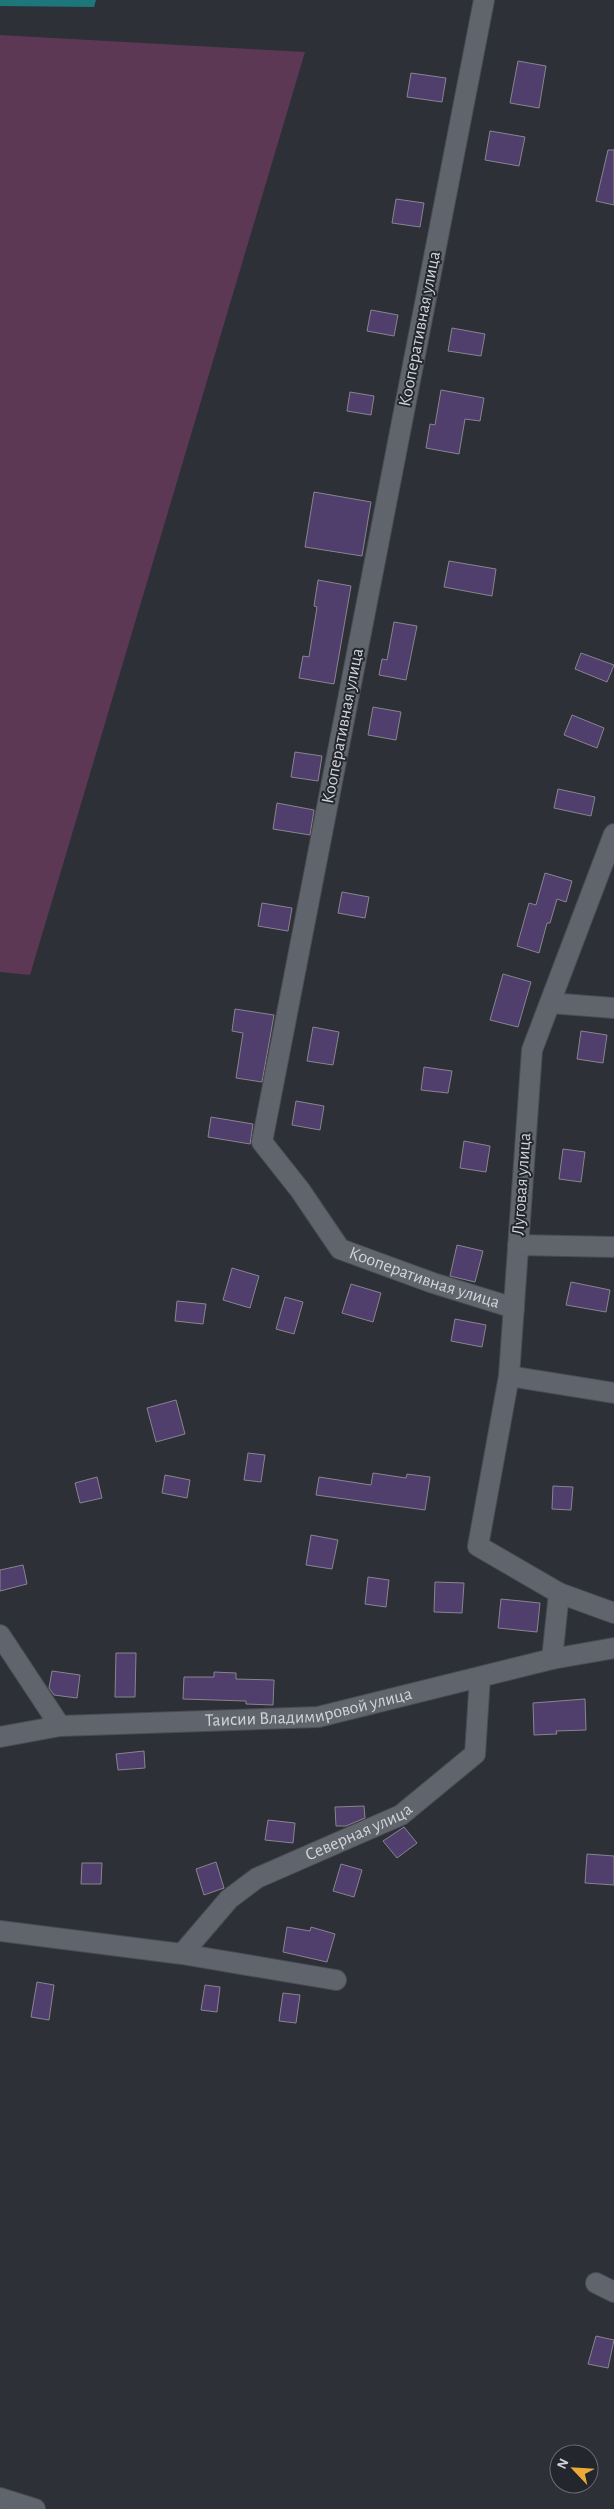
<svg xmlns="http://www.w3.org/2000/svg" width="614" height="2509" font-family="'Alegreya Sans',sans-serif">
<style>
.green{fill:#5c3855}
.water{fill:#1c767a}
.building{fill:#503e6d;stroke:#88858f}
.lines{fill:none;stroke-linecap:round;stroke-linejoin:round}
.minor-casing{stroke:#4a4c53;stroke-width:22}
.minor{stroke:#60646c;stroke-width:20}
.labels{text-anchor:middle;dominant-baseline:central;stroke-width:4;stroke-linejoin:round;paint-order:stroke}
.street-label{font-size:18px;fill:#d1d3d8;stroke:#23262d}
</style>
<rect width="100%" height="100%" fill="#2d3037"/>
<path class="green" d="M0 35 305 52 30 975 0 972Z"/>
<path class="water" d="M0 0H96L94 7 0 6Z"/>
<path class="building" d="M518 61 546 66 539 108 510 103Z
M411 73 446 78 442 102 407 97Z
M490 131 525 137 519 166 485 160Z
M608 150H614V205L596 201Z
M396 199 424 203 420 227 392 223Z
M371 310 398 315 394 336 367 331Z
M452 328 485 334 481 356 448 351Z
M441 390 484 398 480 421 465 419 459 454 426 448 430 424 435 425Z
M350 392 374 396 371 415 347 411Z
M314 492 371 502 362 556 305 547Z
M449 561 496 569 492 596 444 587Z
M318 580 351 586 334 684 299 678 303 656 309 657 317 607 314 606Z
M394 622 417 626 406 680 379 675 382 659 387 660Z
M581 653 614 665 607 682 575 669Z
M373 707 401 712 396 740 368 735Z
M572 715 604 728 597 748 564 735Z
M295 752 322 756 318 781 291 777Z
M558 789 595 797 591 816 554 808Z
M277 803 314 810 310 835 273 829Z
M545 873 572 881 566 902 557 899 550 923H547L539 953 517 946 529 903 536 905Z
M342 892 369 897 365 918 338 913Z
M262 903 292 908 288 931 258 926Z
M503 974 531 982 518 1027 490 1020Z
M235 1009 274 1015 262 1082 236 1078 243 1033 232 1031Z
M313 1027 339 1032 333 1065 307 1061Z
M581 1031 607 1035 603 1063 577 1059Z
M424 1067 452 1071 448 1093 421 1090Z
M296 1101 324 1106 320 1130 292 1125Z
M211 1117 253 1124 250 1144 208 1137Z
M464 1141 490 1146 486 1172 460 1168Z
M563 1149 585 1152 581 1182 559 1179Z
M457 1245 483 1251 475 1282 450 1276Z
M232 1268 259 1276 250 1308 223 1300Z
M571 1282 610 1290 606 1312 566 1305Z
M351 1284 381 1293 373 1322 342 1313Z
M285 1297 303 1302 294 1334 276 1329Z
M177 1301 206 1304 203 1324 175 1321Z
M455 1319 486 1325 482 1347 451 1341Z
M176 1400 185 1434 156 1442 147 1408Z
M248 1453 265 1455 261 1482 244 1480Z
M373 1473 406 1478 407 1474 430 1477 425 1510 316 1495 319 1477 371 1485Z
M165 1475 190 1480 187 1498 162 1493Z
M97 1477 102 1498 80 1503 75 1483Z
M553 1486 573 1487 571 1510 552 1509Z
M311 1535 338 1540 332 1569 306 1565Z
M23 1565 27 1584 0 1591V1570Z
M368 1577 389 1580 386 1607 365 1604Z
M435 1582 464 1583 462 1613 434 1612Z
M501 1599 540 1603 537 1632 498 1628Z
M116 1653H136L135 1697H115Z
M52 1671 80 1675 77 1698 54 1695 49 1688Z
M214 1672 236 1673V1679L274 1680 273 1705 246 1704V1701L183 1699 184 1677H214Z
M585 1699 586 1730 556 1731 557 1734 534 1735 533 1703Z
M144 1751 145 1768 118 1770 116 1754Z
M364 1806 365 1818 346 1826H336L335 1807Z
M268 1820 295 1823 293 1843 265 1840Z
M404 1827 417 1843 397 1858 383 1841Z
M587 1854 614 1856V1885L585 1883Z
M216 1862 224 1888 204 1895 196 1869Z
M82 1863H102L101 1884H81Z
M341 1864 362 1870 354 1897 333 1891Z
M287 1927 310 1931 311 1927 335 1934 327 1962 283 1952Z
M37 1982 54 1985 49 2020 31 2017Z
M205 1985 220 1987 217 2012 201 2010Z
M283 1993 300 1995 296 2023 279 2021Z
M596 2336 614 2340 608 2368 588 2364Z"/>
<g class="lines">
<g class="minor-casing">
<g id="minor">
<path id="s1" d="M484 0 262 1142 300 1190 340 1249 433 1283 514 1308"/>
<path d="M614 834 532 1050 509 1376 478 1546 559 1593 614 1613"/>
<path d="M550 1003 614 1008"/>
<path d="M518 1245 614 1247"/>
<path d="M509 1376 614 1393"/>
<path d="M0 1635 60 1726"/>
<path d="M552 1659 559 1593"/>
<path id="s2" d="M0 1737 60 1726 318 1717 552 1659 614 1648"/>
<path d="M0 1931 182 1954 336 1980"/>
<path id="s3" d="M182 1954 229 1899 257 1878 401 1815 475 1754 480 1677"/>
<path d="M596 2283 614 2292"/>
<path d="M0 2498 35 2509"/>
</g>
</g>
<use href="#minor" class="minor"/>
</g>
<g class="labels">
<g class="street-label">
<text transform="translate(420 329) rotate(-79)">Кооперативная улица</text>
<text transform="translate(343 726) rotate(-79)">Кооперативная улица</text>
<text transform="translate(522 1184) rotate(-86)">Луговая улица</text>
<text stroke="none"><textPath href="#s1" startOffset="1385">Кооперативная улица</textPath></text>
<text stroke="none"><textPath href="#s2" startOffset="311">Таисии Владимировой улица</textPath></text>
<text stroke="none"><textPath href="#s3" startOffset="219">Северная улица</textPath></text>
</g>
</g>
<g transform="translate(574 2469) rotate(295)"><circle r="24" fill="#23262d" stroke="#696b71"/>
<path d="M0-4L9 19L0 12L-9 19Z" fill="#eca93a"/>
<text y="-8" font-size="14" font-weight="bold" text-anchor="middle" fill="#d1d3d8">N</text>
</g>
</svg>
